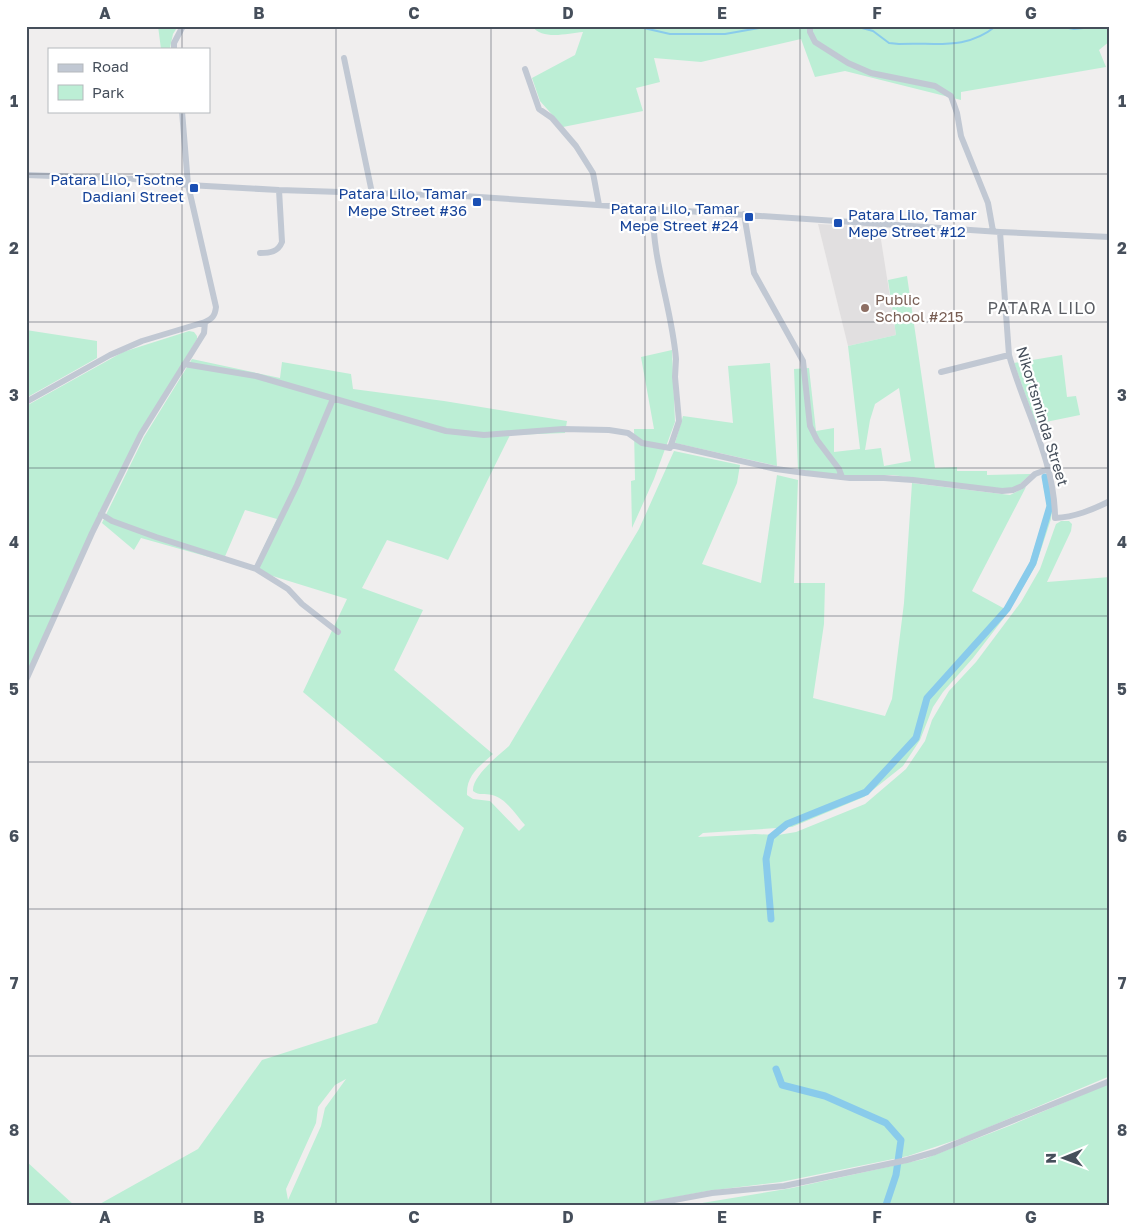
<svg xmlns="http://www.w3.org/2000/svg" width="1136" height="1231" font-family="'Golos Text',sans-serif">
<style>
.education{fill:#e1dfe0}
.green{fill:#bceed5;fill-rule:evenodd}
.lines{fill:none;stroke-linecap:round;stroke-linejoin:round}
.stream{stroke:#89cbeb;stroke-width:2}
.canal{stroke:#89cbeb;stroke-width:7}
.minor{stroke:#c1c8d3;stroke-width:6}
.grid{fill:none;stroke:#464f5b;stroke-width:1;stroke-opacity:0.55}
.transit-dot{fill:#1a4fb4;stroke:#fff;stroke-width:2}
.education-dot{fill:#8d6e63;stroke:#fff;stroke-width:2}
.labels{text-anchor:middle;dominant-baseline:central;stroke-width:4.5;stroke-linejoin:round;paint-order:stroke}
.transit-label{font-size:15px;fill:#164399;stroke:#fff;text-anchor:end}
.education-label{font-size:15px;fill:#785e54;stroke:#fff;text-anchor:start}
.street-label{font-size:15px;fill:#464f5b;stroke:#fff}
.neighbourhood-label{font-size:16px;letter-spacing:1px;fill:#5a5d63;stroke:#fff}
.neatline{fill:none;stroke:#464f5b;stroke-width:2}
.grid-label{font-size:16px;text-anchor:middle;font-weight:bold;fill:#464f5b}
</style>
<rect width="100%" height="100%" fill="#f0eeee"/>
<path class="education" d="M818 224 879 227 896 335 848 346Z"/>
<path class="green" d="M158 26H178L173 34 170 48 161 49Z
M532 26H1110V41L1099 50 1106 67 961 92V100L845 71 815 77 801 39 701 62 654 58 660 82 636 88 643 111 563 127 540 101 532 78 575 55 583 32C568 33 543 41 532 26Z
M907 276 935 468 957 467V471H987V475L1031 474 1015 488 1001 489 892 475 849 476 798 470 794 369 809 368 816 431 834 428V452L860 449 848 346 896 335 888 280ZM899 388 911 461 884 466 881 448 865 450 870 420 875 404Z
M26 330 97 341V358L26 398Z
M189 331 194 332 197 336V339L136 440 26 675V406L123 352Z
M672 350 675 422 654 479 632 528 631 481 635 480 634 429H654L641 357Z
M1062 355 1067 397 1076 396 1080 415 1036 424 1014 363Z
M192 359 280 378 282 362 351 374 353 389 444 401 567 421 565 433 510 435 448 560 441 557 387 540 362 588 423 610 394 670 493 754C480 766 466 775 467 795L473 799 490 801 519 831 525 825C516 815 506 798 492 795 485 793 479 796 473 791 472 776 498 756 509 746L639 529 674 451 740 465 737 483 702 564 761 583 777 475 798 480 794 583H825L824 624 813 698 885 716 892 699 904 603 912 483 1010 495 1026 487 972 591 1005 609 1027 571 1045 514 1047 512 1046 494 1043 486V476L1047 474 1053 504 1051 519 1036 565 1007 614 973 658 943 692 933 707 920 740 903 766 864 797 792 827 703 833 698 837 755 834 778 835 796 832 865 804 906 769 925 741 932 720 949 691 976 662 1021 602 1040 569 1056 524 1061 521H1069L1072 524 1071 531 1047 582 1110 577V1076L968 1136 908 1156 781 1182 707 1191 635 1205H98L198 1149 262 1060 377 1023 464 828 303 692 347 599 253 570 277 519 245 510 223 561 141 538 134 550 102 523 144 437ZM346 1079 325 1108 321 1126 288 1200 286 1189 316 1123 318 1107 335 1085Z
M770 363 777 466 675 443 683 416 733 423 728 366Z
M1110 1083V1205H690L792 1188 924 1159 1009 1126Z
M26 1161 74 1205H26Z"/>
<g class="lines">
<path class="stream" d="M635 26 670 34H725L759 28 797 26
M855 26 873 31 889 43 899 44C936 42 965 51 996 26
M1058 26 1074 29 1103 26"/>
<path class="canal" d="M771 919 766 859 771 837 787 824 866 792 916 738 927 698 1007 609 1033 563 1050 506 1045 477
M776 1069 782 1085 825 1096 886 1123 901 1140 896 1175 886 1205"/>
<path class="minor" d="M810 26V32L815 42 848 63 871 73 935 86 951 96 957 113 961 136 988 203 993 231
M174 49V43L183 26
M344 58 372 193
M525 69 539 109 552 118 576 146 593 173 599 205
M26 175 134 179 188 185 279 190 464 196 1000 232 1110 237
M744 214 754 273 803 361 810 426 817 440 839 469 842 477
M1000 232 1009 355C1024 409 1055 461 1055 518 1075 517 1092 510 1110 501
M260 253C270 253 278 252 282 242L279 190
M184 364 256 376 446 431 484 435 563 429 609 430 628 433 642 443 670 448 679 421 675 377 676 359C672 309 652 260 653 209
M941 372 1009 355
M26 402 110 355 142 341 205 322C212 319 215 316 216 307L188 185 182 111
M671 445 776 469 805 473 850 478H884L913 480 1002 491 1013 490 1022 486 1035 474 1048 469
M101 514 112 521 156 537 256 569 288 589 302 604 338 632
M256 569 297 485 333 399
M26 680 92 533 141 434 204 333 205 322
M647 1205 712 1193 784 1186 907 1160 935 1152 1110 1081"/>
</g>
<path class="grid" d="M182 26V49M336 26V1205M491 26V1205M645 26V1205M800 26V1205M954 26V1205M182 111V1205M26 174H1110M26 322H1110M26 468H1110M26 616H1110M26 762H1110M26 909H1110M26 1056H1110"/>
<g class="transit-dot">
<rect x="189" y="183" width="10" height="10" rx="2.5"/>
<rect x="472" y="197" width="10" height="10" rx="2.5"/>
<rect x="744" y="212" width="10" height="10" rx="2.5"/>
<rect x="833" y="218" width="10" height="10" rx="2.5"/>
</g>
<circle class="education-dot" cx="865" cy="308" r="5"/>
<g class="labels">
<g class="transit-label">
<text x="184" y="179">Patara Lilo, Tsotne<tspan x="184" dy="17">Dadiani Street</tspan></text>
<text x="467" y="193">Patara Lilo, Tamar<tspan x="467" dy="17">Mepe Street #36</tspan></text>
<text x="739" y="208">Patara Lilo, Tamar<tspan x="739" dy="17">Mepe Street #24</tspan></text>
<text x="848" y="214" text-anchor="start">Patara Lilo, Tamar<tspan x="848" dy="17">Mepe Street #12</tspan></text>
</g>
<g class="education-label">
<text x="875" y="299">Public<tspan x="875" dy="17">School #215</tspan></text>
</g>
<g class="street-label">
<text transform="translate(1043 416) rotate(73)">Nikortsminda Street</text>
</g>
<g class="neighbourhood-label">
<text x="1042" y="308">PATARA LILO</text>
</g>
</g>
<rect width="1136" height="1231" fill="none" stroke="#ffffff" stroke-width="55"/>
<rect x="48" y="48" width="162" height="65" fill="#ffffff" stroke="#b5b9bd"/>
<rect x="58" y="64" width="25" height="8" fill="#c1c8d3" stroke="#b5b9bd"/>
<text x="92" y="72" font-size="15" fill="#464f5b">Road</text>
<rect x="58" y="85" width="25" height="15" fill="#bceed5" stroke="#b5b9bd"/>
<text x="92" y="98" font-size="15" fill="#464f5b">Park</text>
<g transform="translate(1064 1158) rotate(269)" stroke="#ffffff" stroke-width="4" paint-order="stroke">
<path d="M0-4L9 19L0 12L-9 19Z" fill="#464f5b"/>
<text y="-8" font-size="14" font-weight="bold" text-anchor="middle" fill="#464f5b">N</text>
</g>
<rect x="28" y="28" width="1080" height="1176" class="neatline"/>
<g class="grid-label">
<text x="105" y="19">A</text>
<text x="259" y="19">B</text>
<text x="414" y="19">C</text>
<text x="568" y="19">D</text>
<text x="722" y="19">E</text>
<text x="877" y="19">F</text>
<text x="1031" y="19">G</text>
<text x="14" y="107">1</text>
<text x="1122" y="107">1</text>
<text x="14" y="254">2</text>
<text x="1122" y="254">2</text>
<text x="14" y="401">3</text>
<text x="1122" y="401">3</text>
<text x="14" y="548">4</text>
<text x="1122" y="548">4</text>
<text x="14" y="695">5</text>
<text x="1122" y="695">5</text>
<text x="14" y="842">6</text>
<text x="1122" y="842">6</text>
<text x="14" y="989">7</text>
<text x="1122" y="989">7</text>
<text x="14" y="1136">8</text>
<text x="1122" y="1136">8</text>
<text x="105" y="1223">A</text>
<text x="259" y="1223">B</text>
<text x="414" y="1223">C</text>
<text x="568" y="1223">D</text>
<text x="722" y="1223">E</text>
<text x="877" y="1223">F</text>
<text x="1031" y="1223">G</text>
</g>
</svg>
